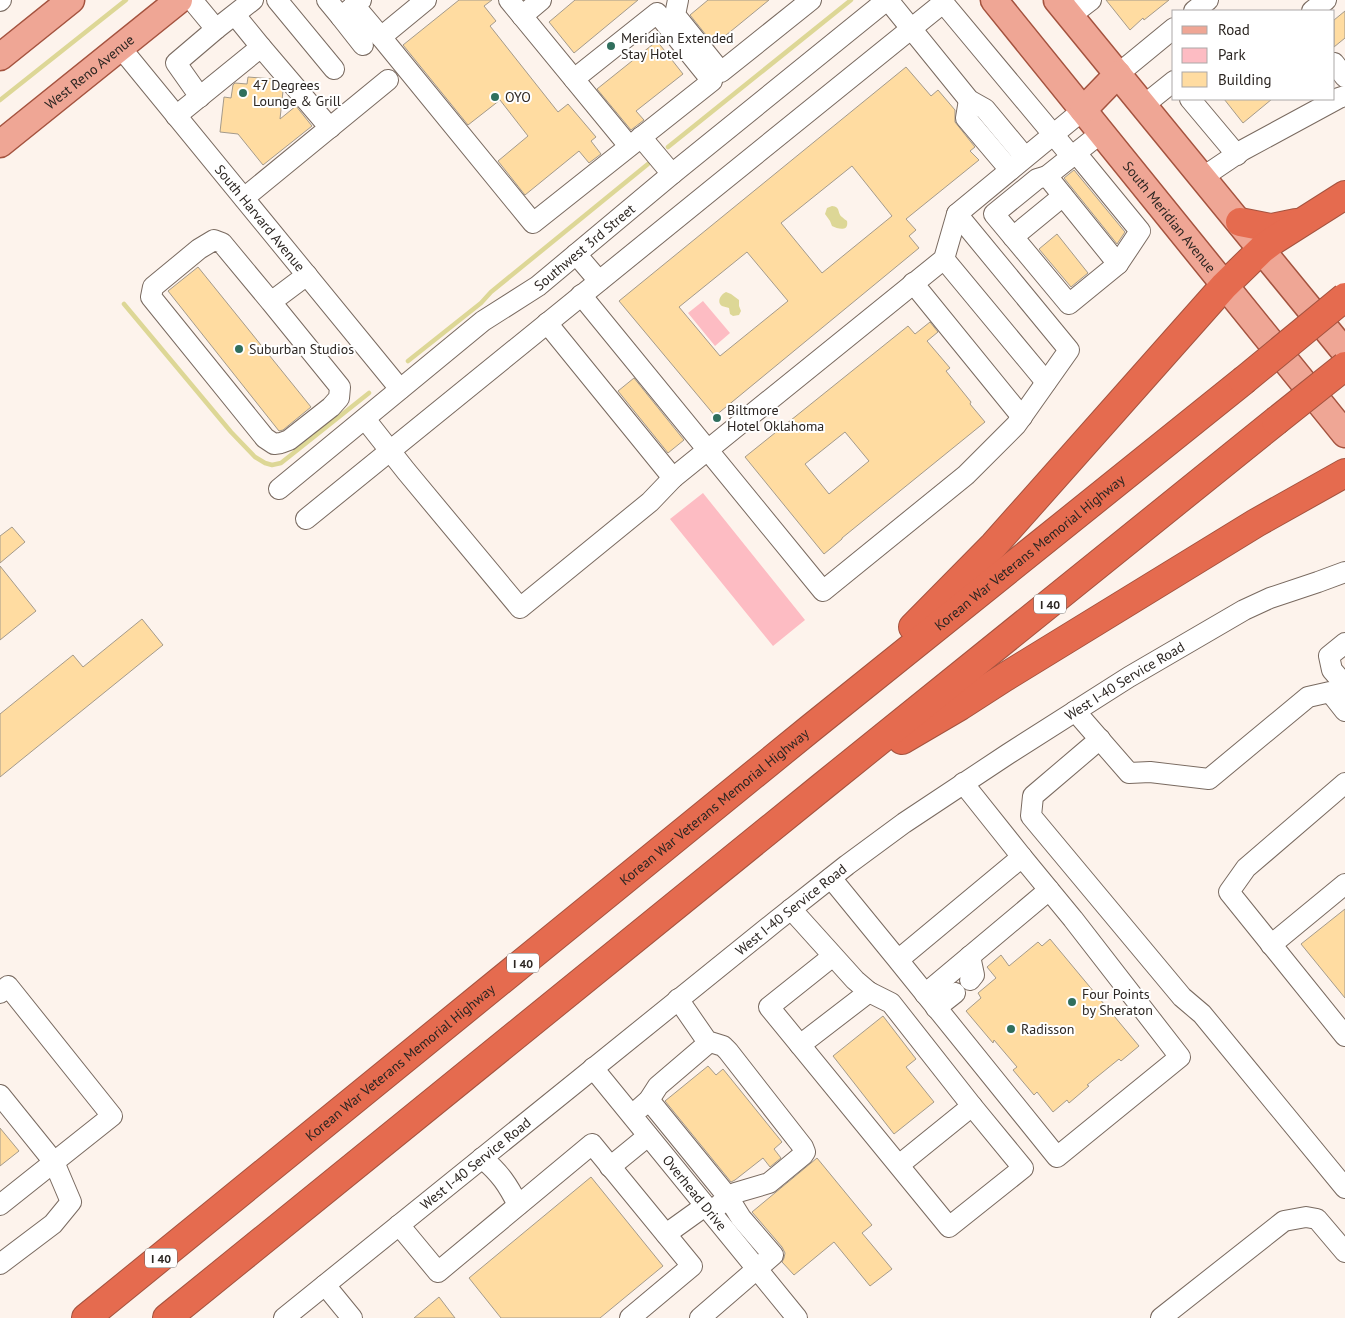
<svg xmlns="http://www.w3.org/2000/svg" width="1345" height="1318" font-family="'PT Sans',sans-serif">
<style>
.green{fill:#fdbcc3}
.water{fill:#ddd796}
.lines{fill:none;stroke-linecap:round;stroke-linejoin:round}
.stream{stroke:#ddd796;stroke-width:4.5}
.building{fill:#ffdca1;stroke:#a49a8b;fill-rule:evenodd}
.minor-casing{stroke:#796a60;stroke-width:22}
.major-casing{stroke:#a4533f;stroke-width:29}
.highway-casing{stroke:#a4533f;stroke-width:30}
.minor{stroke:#fff;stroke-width:20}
.major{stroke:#efa695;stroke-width:26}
.highway{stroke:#e56b4f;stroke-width:28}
.highway-bridge-casing{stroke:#a4533f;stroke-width:30;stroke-linecap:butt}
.highway-bridge{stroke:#e56b4f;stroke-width:28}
.poi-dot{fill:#306f5d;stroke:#fff;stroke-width:2}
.labels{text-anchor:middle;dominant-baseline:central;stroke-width:4;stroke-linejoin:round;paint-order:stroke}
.shield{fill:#fff;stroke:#6b6764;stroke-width:1}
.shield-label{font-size:12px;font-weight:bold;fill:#2c2622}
.poi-label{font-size:14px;fill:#2c2622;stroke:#fff;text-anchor:start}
.street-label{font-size:14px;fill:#2c2622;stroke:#fff}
</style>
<rect width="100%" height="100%" fill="#fdf3ec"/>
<path class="green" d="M703 301 730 333 715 346 688 313Z
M703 493 805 620 773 646 670 519Z"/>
<path class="water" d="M832 206C841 207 837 213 842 217 844 219 846 220 847 221 849 232 838 229 832 226L830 221 825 214 827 208Z
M726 292 731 294 739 300V306L741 311 739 315 733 316 730 314 729 308C727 307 724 307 722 306 716 302 721 294 726 292Z"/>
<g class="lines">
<path class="stream" d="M0 100 126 0
M668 147 851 0
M124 304 231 432 255 457 265 463 272 465 281 463 369 393
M408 361 481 303 491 292 648 164"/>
</g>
<path class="building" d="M459 0H492L484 6 496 21 490 26 558 112 568 104 596 137 591 141 601 154 589 163 579 151 525 195 498 161 528 136 500 100 468 125 403 45Z
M575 0H638L574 53 549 22Z
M708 0H769L714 45 690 15Z
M1106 0H1169L1144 20 1143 18 1130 30Z
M1345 11V38L1334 47V20Z
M657 41 683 74 636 111 644 120 631 130 597 89Z
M906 67 931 96 938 90 955 110V122L975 147 970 151 979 160 906 219 916 230 909 236 919 248 715 416 619 301ZM852 166 892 216 822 273 781 223ZM747 252 788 301 720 356 679 307Z
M248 77 273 79 283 91 280 119 296 106 312 126 263 165 238 134 220 132 224 97 231 98 233 85 235 83 247 84Z
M1224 99H1272L1243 123Z
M1074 170 1125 232 1117 244 1064 178Z
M1057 234 1088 273 1071 287 1039 249Z
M198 267 311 407 283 430 279 431 168 291Z
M930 322 938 332 927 341 950 368 946 371 971 402 970 404 985 422 842 538V539L824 554 745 457 908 326 915 334ZM845 432 869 461 829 494 805 464Z
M634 378 684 440 668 453 618 391Z
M12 527 25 542 0 563V536Z
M0 566 36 611 0 640Z
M142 619 163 645 0 777V714L73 655 83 667Z
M1345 909V998L1301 944Z
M1050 939 1139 1046 1121 1061 1119 1059 1087 1085 1089 1086 1069 1103 1067 1100 1053 1112 1037 1092 1034 1095 1013 1070 1017 1067 994 1040 993 1043 966 1011 981 998 978 993 996 978 987 967 1001 955 1009 966 1038 942 1042 946Z
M883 1016 916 1059 906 1067 934 1102 894 1134 833 1056Z
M708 1066 716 1075 723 1069 782 1142 774 1149 781 1158 770 1167 763 1158 735 1180 731 1182 665 1101Z
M0 1128 19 1151 0 1166Z
M817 1158 872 1225 862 1233 892 1269 870 1286 834 1242 794 1275 782 1262 784 1258 785 1253 782 1247 752 1212Z
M591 1177 663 1266 600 1318H501L469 1278Z
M439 1297 455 1318H414Z"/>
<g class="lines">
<g class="minor-casing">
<g id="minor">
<path d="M192 0 216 29 176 63 200 97"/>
<path d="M277 0 334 69"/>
<path d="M327 0 341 17 361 0"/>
<path d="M426 0 381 37 533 223 712 81 657 13 574 79"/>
<path d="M509 0 629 146"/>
<path d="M678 0 675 15 721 72 811 0"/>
<path d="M888 0 969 100 985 109 1025 157"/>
<path d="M941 0 1072 157"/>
<path d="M0 1 1 0"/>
<path d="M354 5 381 37"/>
<path d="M1194 11 1208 0"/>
<path d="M1312 11 1326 0"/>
<path d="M235 15 261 47"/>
<path d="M522 16 541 0"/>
<path d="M1070 16 1091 0"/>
<path d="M341 17 363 45"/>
<path d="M216 29 253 0"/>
<path id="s1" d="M120 47 400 389"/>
<path d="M1334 63 1345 77"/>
<path d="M1118 74 1174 28"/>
<path d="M1190 99 1237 155"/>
<path d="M969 100 966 118 1010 170"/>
<path d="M1144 105 1174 81"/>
<path d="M176 116 261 47 330 128"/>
<path d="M1101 133 1047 176 1118 264"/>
<path d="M641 137 672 174"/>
<path d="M1047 176 1037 179 994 214 1069 304 1118 264 1140 231 1076 153"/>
<path d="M1203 177 1243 150 1339 98 1345 96"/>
<path d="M244 198 388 80"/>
<path d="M1013 237 1063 196"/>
<path d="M576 254 599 281"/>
<path d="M944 259 1046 382"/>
<path d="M913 283 1022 417"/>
<path d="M581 295 823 591 966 475 1016 425 1069 350 957 214"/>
<path d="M271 302 340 387 339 398 331 407 289 440 281 443 274 444 265 438 151 297 153 287 199 249 214 240 222 243 271 302 307 275"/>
<path d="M547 323 673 478"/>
<path d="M365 419 406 471 520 608 650 502 673 478 944 259 957 214 1083 110"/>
<path id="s2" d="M279 489 483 321 538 286 672 174 887 0"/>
<path d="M306 519 714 188 943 3"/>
<path d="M1345 643 1329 656 1332 670 1345 685"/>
<path d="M1075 711 1129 773 1150 772 1209 779 1308 697 1330 692 1345 711"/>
<path d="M1100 739 1033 796 1031 816 1182 997 1202 1014 1345 1188"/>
<path d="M963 783 1022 857"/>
<path d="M1345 783 1246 868 1229 892 1345 1036"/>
<path d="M831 878 898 960 1022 857 1073 919 1180 1057 1057 1157 898 960"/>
<path d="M791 909 855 980 869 992 891 1003 972 1106 1023 1168 949 1227 769 1007 833 956"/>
<path d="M1271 945 1345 884"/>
<path d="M970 980 974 975 970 956"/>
<path d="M0 993 8 986 112 1116 0 1205"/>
<path d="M925 994 1049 890"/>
<path d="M678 999 707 1041 723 1046 728 1051 803 1147 805 1152 803 1155 769 1183 735 1193 728 1197 741 1218 773 1255 700 1318"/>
<path d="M936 1008 955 993"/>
<path d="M800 1045 869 992"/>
<path id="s3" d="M593 1068 797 1318"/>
<path d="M0 1095 54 1162 71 1202 53 1224 0 1264"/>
<path d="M649 1100 728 1197 718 1206"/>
<path d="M640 1108 649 1100 658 1086 706 1045 707 1041"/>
<path d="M482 1158C500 1173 508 1185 518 1205"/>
<path d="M899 1165 972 1106"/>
<path d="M610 1167 648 1136"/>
<path d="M399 1225 438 1272 592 1144 692 1266 630 1318"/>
<path d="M666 1234 705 1206"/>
<path d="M325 1285 352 1318"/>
<path id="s4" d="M284 1318 776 921 847 865 904 823 1008 754 1129 677 1244 610 1270 598 1318 582 1345 572"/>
<path d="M1161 1318 1284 1221 1306 1217 1317 1219 1345 1252"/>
</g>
</g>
<g class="major-casing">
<g id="major">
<path id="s5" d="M994 0 1345 434"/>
<path d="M1057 0 1345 352"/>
<path d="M0 57 71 0"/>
<path d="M1083 110 1118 74"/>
<path id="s6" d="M0 144 179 0"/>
</g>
</g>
<g class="highway-casing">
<g id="highway">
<path d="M1240 222 1271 228 1296 223"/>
<path d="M913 627 994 545 1224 286 1262 249 1274 240 1345 195"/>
<path d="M902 740 960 706 1005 677 1256 523 1345 473"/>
<path id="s7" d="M86 1318 811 728 1243 381"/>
<path d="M167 1318 823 786 1276 421"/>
</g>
</g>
<use href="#minor" class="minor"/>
<use href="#major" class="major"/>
<use href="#highway" class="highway"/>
<g class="highway-bridge-casing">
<path id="highway-bridge" d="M1243 381 1345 297
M1276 421 1345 366"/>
</g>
<use href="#highway-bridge" class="highway-bridge"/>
</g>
<g class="poi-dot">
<circle cx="611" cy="46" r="5"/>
<circle cx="243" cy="93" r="5"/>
<circle cx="495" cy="97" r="5"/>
<circle cx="239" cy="349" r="5"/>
<circle cx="717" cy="418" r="5"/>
<circle cx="1072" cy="1002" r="5"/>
<circle cx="1011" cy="1029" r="5"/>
</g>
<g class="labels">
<g class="shield">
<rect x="1034" y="594.5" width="32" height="19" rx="4"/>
<rect x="507" y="953.5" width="32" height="19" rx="4"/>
<rect x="145" y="1248.5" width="32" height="19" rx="4"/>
</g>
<g class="shield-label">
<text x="1050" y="604">I 40</text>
<text x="523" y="963">I 40</text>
<text x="161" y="1258">I 40</text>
</g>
<g class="poi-label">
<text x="621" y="38">Meridian Extended<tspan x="621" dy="16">Stay Hotel</tspan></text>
<text x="253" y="85">47 Degrees<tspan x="253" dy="16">Lounge &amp; Grill</tspan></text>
<text x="505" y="97">OYO</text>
<text x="249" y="349">Suburban Studios</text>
<text x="727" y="410">Biltmore<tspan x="727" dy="16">Hotel Oklahoma</tspan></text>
<text x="1082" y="994">Four Points<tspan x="1082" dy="16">by Sheraton</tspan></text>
<text x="1021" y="1029">Radisson</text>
</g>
<g class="street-label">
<text stroke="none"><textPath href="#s6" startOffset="115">West Reno Avenue</textPath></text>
<text stroke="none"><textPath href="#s5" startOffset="279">South Meridian Avenue</textPath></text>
<text stroke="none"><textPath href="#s1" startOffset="221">South Harvard Avenue</textPath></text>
<text stroke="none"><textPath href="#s2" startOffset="390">Southwest 3rd Street</textPath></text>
<text stroke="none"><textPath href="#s7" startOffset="1215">Korean War Veterans Memorial Highway</textPath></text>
<text stroke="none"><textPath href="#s4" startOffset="1056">West I-40 Service Road</textPath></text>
<text stroke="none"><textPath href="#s7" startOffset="810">Korean War Veterans Memorial Highway</textPath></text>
<text stroke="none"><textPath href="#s4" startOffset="651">West I-40 Service Road</textPath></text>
<text stroke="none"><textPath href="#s7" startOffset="405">Korean War Veterans Memorial Highway</textPath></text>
<text stroke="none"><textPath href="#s4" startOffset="246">West I-40 Service Road</textPath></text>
<text stroke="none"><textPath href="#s3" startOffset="161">Overhead Drive</textPath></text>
</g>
</g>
<rect x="1172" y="10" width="162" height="90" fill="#ffffff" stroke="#aba8a7"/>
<rect x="1182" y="26" width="25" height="8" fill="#efa695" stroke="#aba8a7"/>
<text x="1218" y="35" font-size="15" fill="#2c2622">Road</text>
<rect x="1182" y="48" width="25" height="15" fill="#fdbcc3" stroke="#aba8a7"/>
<text x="1218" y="60" font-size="15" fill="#2c2622">Park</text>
<rect x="1182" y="72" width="25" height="15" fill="#ffdca1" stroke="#aba8a7"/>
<text x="1218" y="85" font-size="15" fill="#2c2622">Building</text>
</svg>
